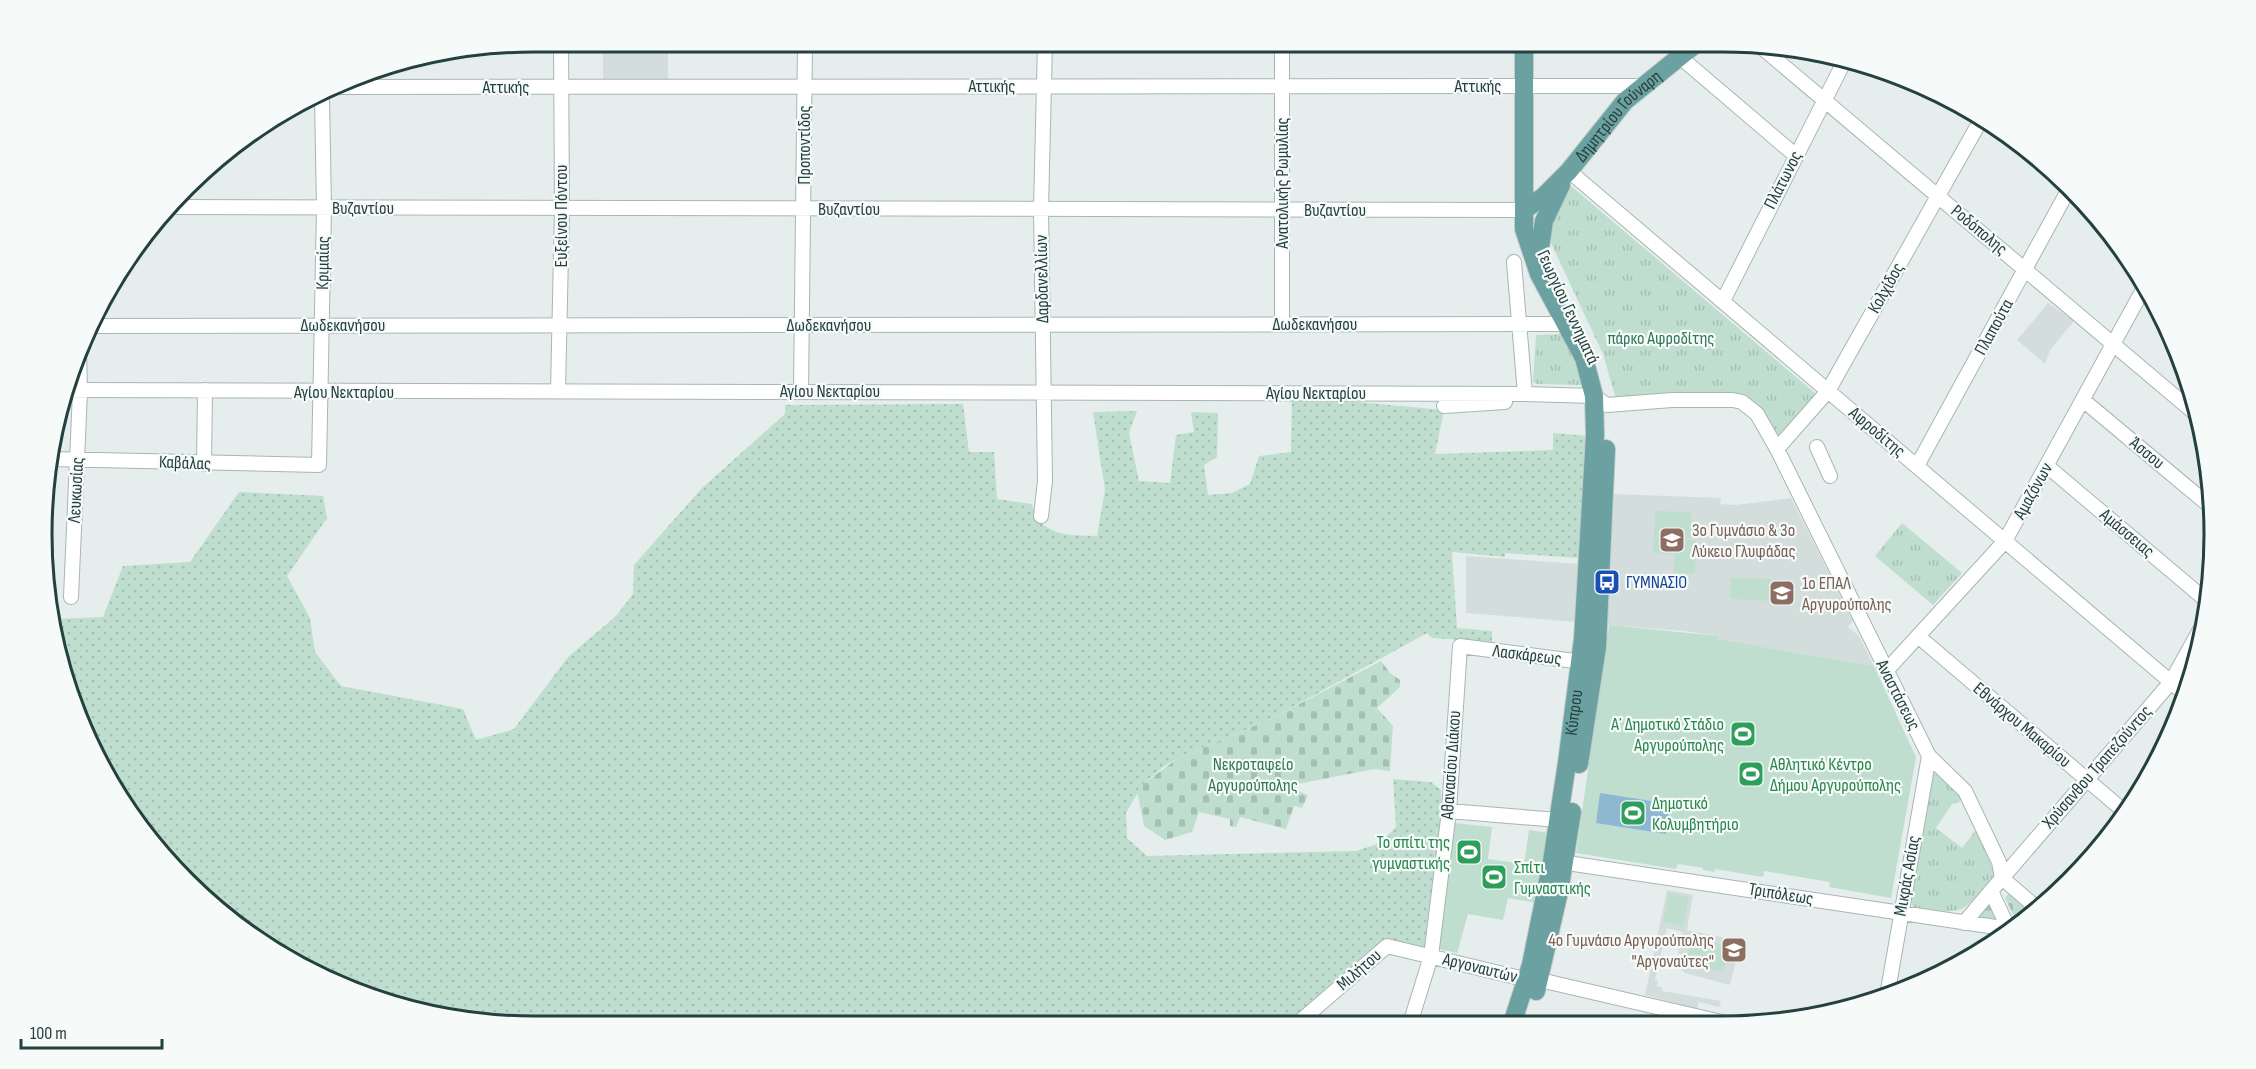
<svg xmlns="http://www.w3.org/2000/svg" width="2256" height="1069" font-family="'Sofia Sans Condensed',sans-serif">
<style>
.built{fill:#d3dedc}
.grass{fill:url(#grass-dots)}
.forest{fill:url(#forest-firs)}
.cemetery{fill:url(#cemetery-stones)}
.park{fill:url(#park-tufts)}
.pitch{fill:#bfdecf}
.water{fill:#8fb7d1}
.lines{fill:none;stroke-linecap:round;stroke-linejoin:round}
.minor-casing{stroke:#a7b6b5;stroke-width:16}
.major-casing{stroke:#c2cac9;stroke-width:20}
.minor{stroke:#fff;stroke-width:14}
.major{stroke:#6ba2a1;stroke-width:18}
.labels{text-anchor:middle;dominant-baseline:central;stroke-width:4.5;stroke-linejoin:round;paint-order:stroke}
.street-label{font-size:18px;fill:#24403f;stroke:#f6faf9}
.park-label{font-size:18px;fill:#2f765c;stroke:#f6faf9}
.education-label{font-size:18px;fill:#785e54;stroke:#f6faf9;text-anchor:start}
.transit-label{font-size:18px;fill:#164399;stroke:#f6faf9;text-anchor:start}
.leisure-label{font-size:18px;fill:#27864d;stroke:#f6faf9;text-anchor:start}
.rim{fill:none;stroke:#24403f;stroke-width:3}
</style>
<defs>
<pattern id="grass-dots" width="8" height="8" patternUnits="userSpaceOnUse" patternTransform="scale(1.5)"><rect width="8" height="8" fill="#bfdecf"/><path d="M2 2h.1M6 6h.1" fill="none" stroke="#a4c0b3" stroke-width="1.8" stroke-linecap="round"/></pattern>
<pattern id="forest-firs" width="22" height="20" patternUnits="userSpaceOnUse" patternTransform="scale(1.5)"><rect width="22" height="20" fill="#bfdecf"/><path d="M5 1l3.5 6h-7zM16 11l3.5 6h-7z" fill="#a4c0b3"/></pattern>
<pattern id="cemetery-stones" width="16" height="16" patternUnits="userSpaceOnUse" patternTransform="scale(1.5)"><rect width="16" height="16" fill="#bfdecf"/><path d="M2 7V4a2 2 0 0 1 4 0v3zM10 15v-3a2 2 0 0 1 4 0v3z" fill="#a4c0b3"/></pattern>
<pattern id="park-tufts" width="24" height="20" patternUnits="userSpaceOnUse" patternTransform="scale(1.5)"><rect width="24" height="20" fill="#bfdecf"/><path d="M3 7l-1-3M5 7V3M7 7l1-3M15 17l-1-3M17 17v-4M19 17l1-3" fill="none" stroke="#a4c0b3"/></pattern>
</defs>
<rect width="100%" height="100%" fill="#e5eeec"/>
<path class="built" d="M603 42H668V81L603 80Z
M2048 303 2074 321 2050 350 2045 364 2017 340Z
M1614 494 1721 498 1720 504 1735 505 1791 498 1853 621 1848 627 1859 636 1874 666 1718 639V636L1684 631 1607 625Z
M1466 556 1579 564 1577 622 1466 613Z
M1667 890 1693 895 1687 930 1741 941 1730 985 1685 973 1681 969 1683 955 1678 953 1682 932 1667 928 1655 980 1658 981 1657 986 1662 987V991L1721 1001 1719 1007 1699 1002 1697 1009 1645 995Z"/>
<path class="grass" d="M1292 396 1444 410 1435 454 1553 450V433L1587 436 1579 558 1505 553V557L1452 552 1457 628 1492 631V642L1432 638 1427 633 1271 719 1177 759 1163 767 1143 784 1126 813 1127 838 1147 856 1356 851 1380 843 1396 827 1393 779 1431 782 1441 790 1442 818 1426 948 1387 940 1288 1024 534 1027 438 1017 346 989 210 905 144 834 93 753 52 619 103 617 123 566 190 562 239 492 323 496 327 518 287 576 310 618 315 652 341 686 463 709 476 740 514 729 568 657 616 616 633 594 634 565 702 488 785 414V405L963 404 969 452H994L997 499 1032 504C1040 537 1069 535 1097 536L1105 490 1093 412 1137 411 1129 433 1139 481 1170 483 1176 435 1194 432 1191 412 1218 413 1217 457 1204 465 1208 495 1232 493 1250 484 1259 456 1291 452Z"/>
<path class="forest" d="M1990 903 1999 921 1977 918Z"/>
<path class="cemetery" d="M1381 661 1390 673 1400 680V687L1377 708 1393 726 1390 771 1374 769 1298 784V791L1308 795 1302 808 1294 806 1286 829 1240 817 1236 827 1230 826V819L1199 812 1192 832 1165 840 1144 826 1137 791 1143 784 1177 759 1271 719Z
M2009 893 2033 914 2019 926 2005 898Z"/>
<path class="park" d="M1571 186 1816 394 1779 436 1761 410 1746 399H1616L1603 354 1551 243C1551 221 1558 204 1571 186Z
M1565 334 1576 357 1583 385 1536 384 1533 381 1536 335Z
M1902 523 1962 573 1933 605 1875 556Z
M1932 773 1943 777 1962 798 1958 803 1952 804 1936 828 1962 848 1976 830 1995 874C1960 915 1967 915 1913 907L1911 903Z"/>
<path class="pitch" d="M1655 511 1691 512V538L1654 537Z
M1653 538 1696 540 1695 574 1674 573V554L1653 553Z
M1731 578 1772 579V601L1730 599Z
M1609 625 1718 636V639L1874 666 1916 757 1891 898 1829 887 1830 882 1764 871 1763 877 1715 869 1714 872 1703 870V868L1678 864 1676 869 1576 853Z
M1454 823 1492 827 1488 859 1524 864 1529 830 1549 833 1538 903 1508 898 1503 920 1468 914 1457 953 1439 949Z
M1669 893 1689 897 1683 926 1663 922Z
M1691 938 1729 946 1723 972 1685 963Z"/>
<path class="water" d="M1600 793 1670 804 1666 834 1596 823Z"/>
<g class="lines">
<g class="minor-casing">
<path id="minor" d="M1760 46 2197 415
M1680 57 1795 155
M342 87 1643 86
M1569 171 2185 694
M175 207 1524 210
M1514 262 1525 394
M1723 301 1845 60
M1282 324V42
M90 326 1568 324
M66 390 1525 394 1594 396 1607 405 1672 400H1733L1742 402 1757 414 1777 449 1929 756 1965 791 1999 862 2002 878
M558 391 562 208 561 42
M801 391 805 42
M2083 400 2211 507
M1444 406 1505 402
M1817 447 1830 476
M1777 449 1828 391 1982 118
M51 459 319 465 324 208 322 97
M204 464 205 390
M1917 466 2070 187
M2047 466 2207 601
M1041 516 1045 481 1041 209 1045 42
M71 597 80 392 79 348
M1919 637 2125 812
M1886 671 2005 541 2145 286
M1449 811 1558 820
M1554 861 2009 929
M2002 878 2038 909
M1964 923 1991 891
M2010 932 1991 891 2171 682 2205 621
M1540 980 1726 1023
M1887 996 1929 756
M1297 1024 1387 946 1528 980
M1410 1024 1431 956 1449 811 1460 646 1590 663"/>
</g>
<g class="major-casing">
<g id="major">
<path id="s1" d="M1524 210 1543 197 1569 171 1625 101 1698 42"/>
<path d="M1540 248 1544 221 1561 185"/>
<path d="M1579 764 1597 647 1606 449"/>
<path d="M1536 991 1559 892 1572 812"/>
<path id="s2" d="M1512 1024 1531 965 1552 861 1567 763 1583 639 1595 435 1594 396 1584 358 1539 274 1524 229V42"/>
</g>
</g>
<use href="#minor" class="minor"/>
<use href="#major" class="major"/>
</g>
<defs>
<g id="school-square" transform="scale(1.35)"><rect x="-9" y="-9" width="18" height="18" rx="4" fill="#8d6e63" stroke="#f6faf9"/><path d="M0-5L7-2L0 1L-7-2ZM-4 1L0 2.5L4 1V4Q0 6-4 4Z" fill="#fff"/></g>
<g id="bus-square" transform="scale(1.35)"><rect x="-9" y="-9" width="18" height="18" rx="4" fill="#1a4fb4" stroke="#f6faf9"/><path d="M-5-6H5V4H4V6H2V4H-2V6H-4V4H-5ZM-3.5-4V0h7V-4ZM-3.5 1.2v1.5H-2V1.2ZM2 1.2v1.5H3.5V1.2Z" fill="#fff"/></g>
<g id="stadium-square" transform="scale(1.35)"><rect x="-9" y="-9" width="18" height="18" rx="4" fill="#2e9e5b" stroke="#f6faf9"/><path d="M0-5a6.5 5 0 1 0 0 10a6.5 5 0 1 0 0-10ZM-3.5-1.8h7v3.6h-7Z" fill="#fff"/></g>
</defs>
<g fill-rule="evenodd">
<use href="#school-square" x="1672" y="540"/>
<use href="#bus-square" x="1607" y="582"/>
<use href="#school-square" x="1782" y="593"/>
<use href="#stadium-square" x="1743" y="734"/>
<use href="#stadium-square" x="1751" y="774"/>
<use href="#stadium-square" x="1633" y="813"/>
<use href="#stadium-square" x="1469" y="852"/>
<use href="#stadium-square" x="1494" y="877"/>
<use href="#school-square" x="1734" y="950"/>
</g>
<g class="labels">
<g class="street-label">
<text x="992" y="86">Αττικής</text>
<text x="1478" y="86">Αττικής</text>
<text x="506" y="87">Αττικής</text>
<text stroke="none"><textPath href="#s1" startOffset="134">Δημητρίου Γούναρη</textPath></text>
<text transform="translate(804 145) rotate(-90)">Προποντίδος</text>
<text transform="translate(1783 180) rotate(-63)">Πλάτωνος</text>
<text transform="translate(1282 183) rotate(-90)">Ανατολικής Ρωμυλίας</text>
<text x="363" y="208">Βυζαντίου</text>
<text x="849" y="209">Βυζαντίου</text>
<text x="1335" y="210">Βυζαντίου</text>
<text transform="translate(561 216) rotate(-90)">Ευξείνου Πόντου</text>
<text transform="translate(1979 230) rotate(40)">Ροδόπολης</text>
<text transform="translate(323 263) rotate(-89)">Κριμαίας</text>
<text transform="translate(1042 279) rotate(-91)">Δαρδανελλίων</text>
<text transform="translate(1886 288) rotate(-61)">Κολχίδος</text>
<text transform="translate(1568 307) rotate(65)">Γεωργίου Γεννηματά</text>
<text x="1315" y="324">Δωδεκανήσου</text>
<text x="343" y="325">Δωδεκανήσου</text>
<text x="829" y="325">Δωδεκανήσου</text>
<text transform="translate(1994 327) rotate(-61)">Πλαπούτα</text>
<text x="830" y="391">Αγίου Νεκταρίου</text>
<text x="344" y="392">Αγίου Νεκταρίου</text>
<text x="1316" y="393">Αγίου Νεκταρίου</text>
<text transform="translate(1877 432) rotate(40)">Αφροδίτης</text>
<text transform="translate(2147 453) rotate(40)">Άσσου</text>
<text transform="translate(185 463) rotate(2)">Καβάλας</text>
<text transform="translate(76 490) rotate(-87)">Λευκωσίας</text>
<text transform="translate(2033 491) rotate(-61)">Αμαζόνων</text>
<text transform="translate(2127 533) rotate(40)">Αμάσσειας</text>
<text transform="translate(1527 655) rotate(7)">Λασκάρεως</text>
<text transform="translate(1898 695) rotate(63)">Αναστάσεως</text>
<text stroke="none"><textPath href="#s2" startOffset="318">Κύπρου</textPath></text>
<text transform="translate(2022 725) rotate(40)">Εθνάρχου Μακαρίου</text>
<text transform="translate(1451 765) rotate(-86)">Αθανασίου Διάκου</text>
<text transform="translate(2097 767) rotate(-49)">Χρύσανθου Τραπεζούντος</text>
<text transform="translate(1907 876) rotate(-80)">Μικράς Ασίας</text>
<text transform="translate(1781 894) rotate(9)">Τριπόλεως</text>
<text transform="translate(1480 968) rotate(14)">Αργοναυτών</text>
<text transform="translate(1359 970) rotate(-41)">Μιλήτου</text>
</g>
<g class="park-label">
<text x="1661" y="338">πάρκο Αφροδίτης</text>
<text x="1253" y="764">Νεκροταφείο<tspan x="1253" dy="21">Αργυρούπολης</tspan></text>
</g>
<g class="education-label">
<text x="1692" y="530">3ο Γυμνάσιο &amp; 3ο<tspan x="1692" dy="21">Λύκειο Γλυφάδας</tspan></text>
<text x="1802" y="583">1o ΕΠΑΛ<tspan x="1802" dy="21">Αργυρούπολης</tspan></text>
<text x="1714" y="940" text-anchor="end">4ο Γυμνάσιο Αργυρούπολης<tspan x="1714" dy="21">"Αργοναύτες"</tspan></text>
</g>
<g class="transit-label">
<text x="1626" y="582">ΓΥΜΝΑΣΙΟ</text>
</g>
<g class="leisure-label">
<text x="1724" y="724" text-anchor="end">Α΄ Δημοτικό Στάδιο<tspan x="1724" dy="21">Αργυρούπολης</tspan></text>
<text x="1770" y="764">Αθλητικό Κέντρο<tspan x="1770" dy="21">Δήμου Αργυρούπολης</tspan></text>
<text x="1652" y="803">Δημοτικό<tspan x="1652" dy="21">Κολυμβητήριο</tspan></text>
<text x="1450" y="842" text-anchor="end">Το σπίτι της<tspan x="1450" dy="21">γυμναστικής</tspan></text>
<text x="1514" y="867">Σπίτι<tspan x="1514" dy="21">Γυμναστικής</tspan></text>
</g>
</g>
<path d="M0 0H2256V1069H0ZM534 52H1722A482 482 0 0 1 2204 534V534A482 482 0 0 1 1722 1016H534A482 482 0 0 1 52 534V534A482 482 0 0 1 534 52Z" fill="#f6faf9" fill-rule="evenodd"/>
<path class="rim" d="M534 52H1722A482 482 0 0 1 2204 534V534A482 482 0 0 1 1722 1016H534A482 482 0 0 1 52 534V534A482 482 0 0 1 534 52Z"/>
<path d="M21 1039v9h141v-9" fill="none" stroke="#24403f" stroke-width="3"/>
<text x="30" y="1039" font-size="18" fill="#24403f" stroke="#f6faf9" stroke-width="4.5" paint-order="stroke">100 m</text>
</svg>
